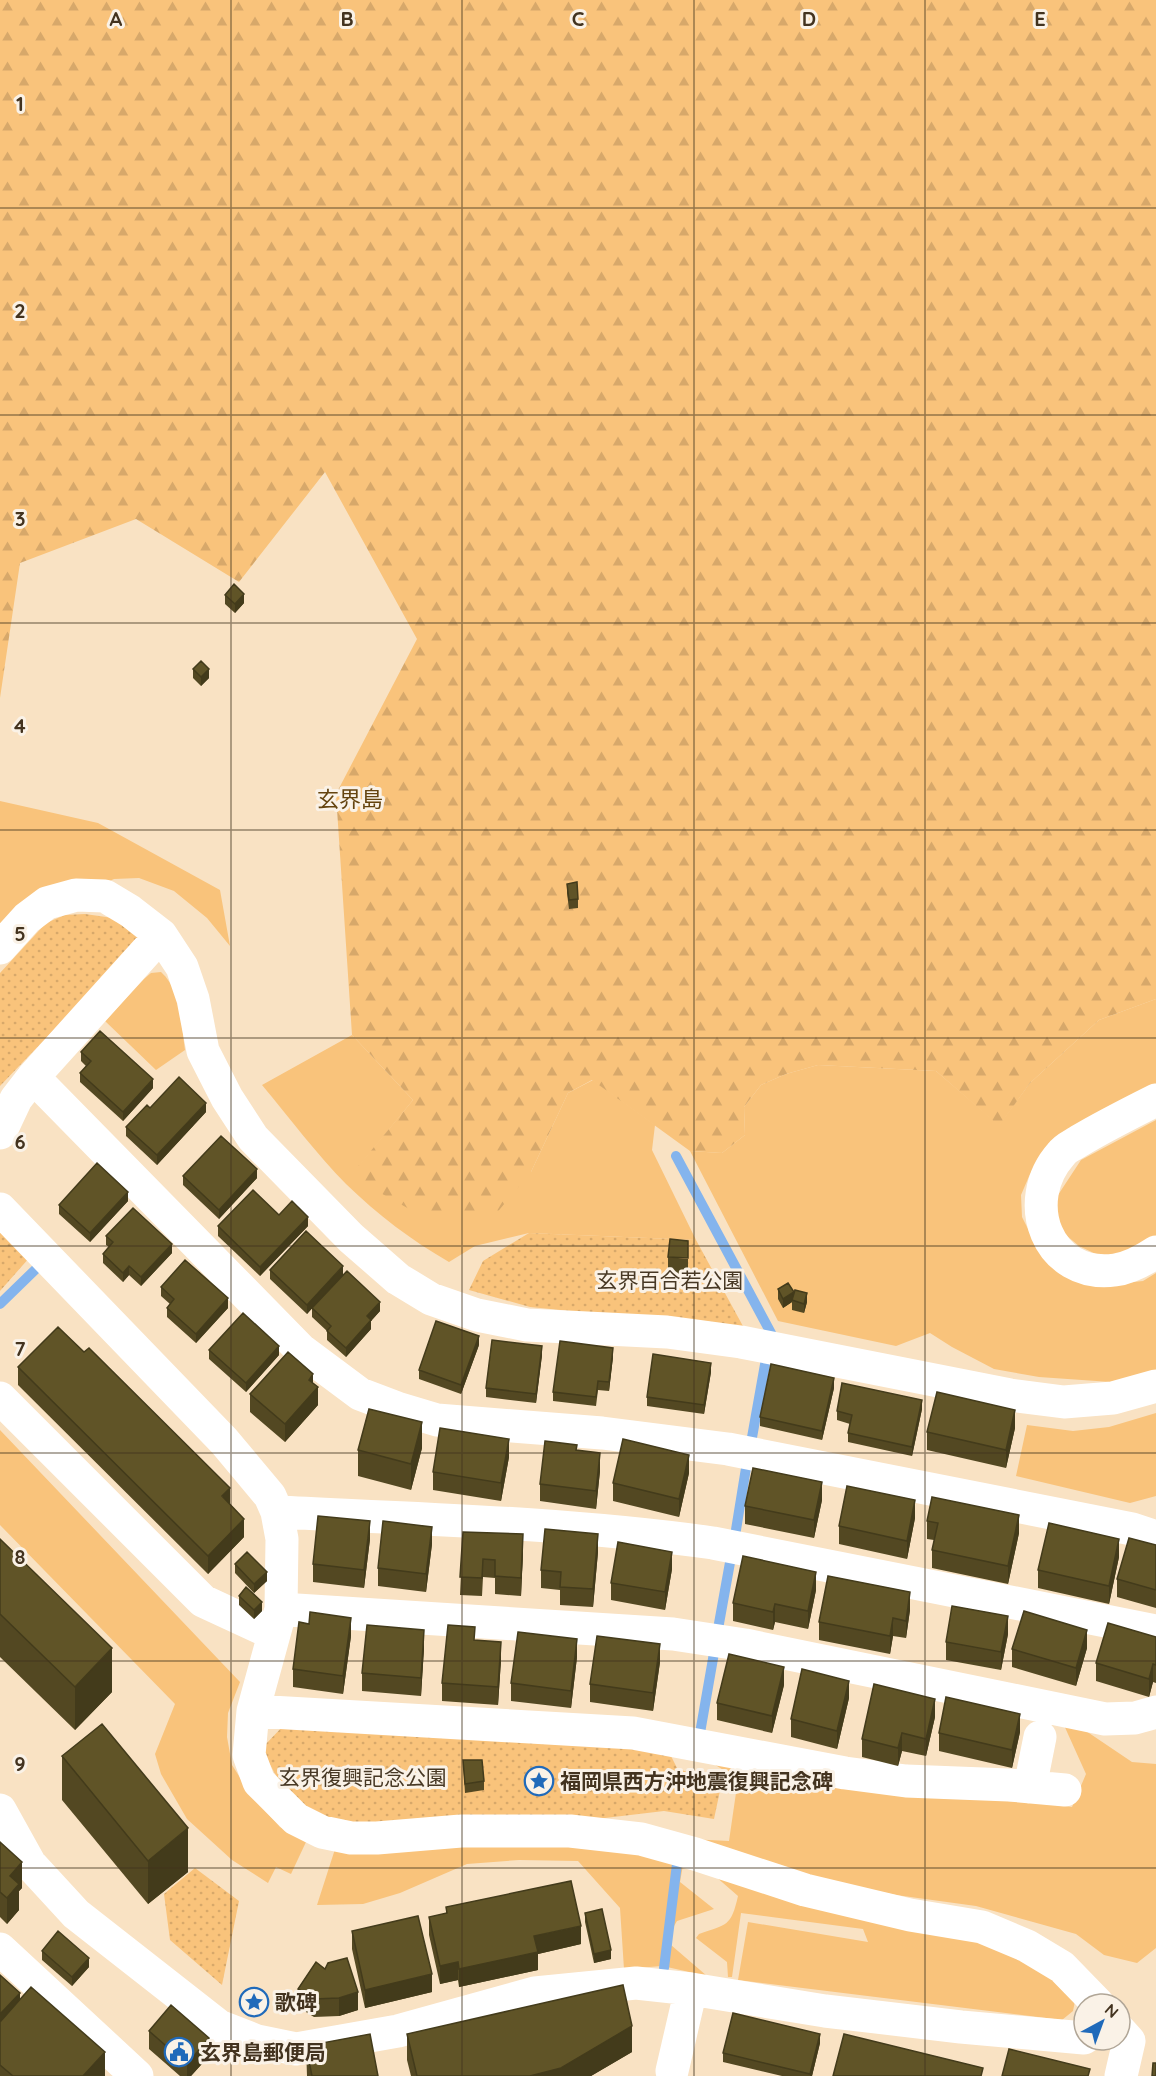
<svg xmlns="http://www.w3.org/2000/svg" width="1156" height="2076" font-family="Quicksand,'Noto Sans JP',sans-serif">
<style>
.green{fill:#f9c37b}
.forest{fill:url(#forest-firs)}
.park{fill:url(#park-dots)}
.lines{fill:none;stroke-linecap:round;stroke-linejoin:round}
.stream{stroke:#84b4ed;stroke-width:10}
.minor{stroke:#fff;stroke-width:33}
.wall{fill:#534822}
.shaded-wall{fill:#433b1b}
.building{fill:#605427;stroke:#433b1b;stroke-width:1.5}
.grid{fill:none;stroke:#43331f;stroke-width:1.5;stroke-opacity:0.55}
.labels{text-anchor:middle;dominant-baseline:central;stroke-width:6;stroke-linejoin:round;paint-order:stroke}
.park-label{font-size:21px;fill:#473824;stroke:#faf2e7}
.poi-label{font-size:21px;font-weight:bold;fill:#43331f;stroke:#faf2e7;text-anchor:start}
.neighbourhood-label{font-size:22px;fill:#65440f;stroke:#faf2e7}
.grid-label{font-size:20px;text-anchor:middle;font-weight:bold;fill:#43331f;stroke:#faf2e7;stroke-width:6;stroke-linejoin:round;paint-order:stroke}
</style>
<defs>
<pattern id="forest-firs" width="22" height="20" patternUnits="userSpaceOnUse" patternTransform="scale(1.5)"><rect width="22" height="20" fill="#f9c37b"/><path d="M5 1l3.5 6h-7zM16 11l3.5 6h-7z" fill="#d7a86a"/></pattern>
<pattern id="park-dots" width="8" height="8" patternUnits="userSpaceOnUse" patternTransform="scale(1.5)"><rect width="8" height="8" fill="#f9c37b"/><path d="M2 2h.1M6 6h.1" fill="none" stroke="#d7a86a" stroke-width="1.8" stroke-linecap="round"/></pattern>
</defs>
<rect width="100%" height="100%" fill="#f9e2c3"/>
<path class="green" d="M0 801 98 823 220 890 230 946 207 918 174 891 139 878 114 879 0 930Z
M161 972C182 991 181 1024 185 1050L156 1070 105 1021 144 979 151 973Z
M1156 999V1090L1053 1146 1030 1174 1021 1195 1022 1217 1036 1245 1125 1283 1143 1281 1156 1273V1372L1125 1383 1039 1377 994 1369 952 1347 930 1333 896 1346 778 1321 690 1151 722 1153 745 1135 744 1107 761 1085 786 1074 818 1065 936 1071 999 1125 1030 1083 1099 1020Z
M352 1035 413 1100 351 1176 531 1172 568 1093 593 1080 655 1125 652 1150 696 1240 529 1233 475 1246 449 1262C411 1240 378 1215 346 1184 317 1155 289 1117 262 1085Z
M1156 1120V1236L1123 1255 1100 1256 1079 1246 1061 1231 1054 1213 1058 1195 1081 1160Z
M1156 1413V1496L1130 1503 1016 1476 1027 1425 1073 1431 1109 1427Z
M0 1430 240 1682 228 1713 227 1737 232 1765 251 1795 280 1827 306 1842 291 1874 276 1867 268 1883 232 1860 187 1819 161 1774 155 1754 175 1704 0 1525Z
M1063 1723 1086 1731 1132 1762 1156 1764V1948L1137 1963 1104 1955 1076 1934 976 1906 896 1895 831 1882 689 1839 729 1841 738 1779 704 1758 1072 1807 1086 1774Z
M452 1844 604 1846 675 1863 662 1966 624 1969 620 1908 578 1861 519 1860 467 1864 400 1893 363 1904 317 1905 336 1846Z
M679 1864 683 1865 680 1882 714 1909 677 1921 671 1931V1945L707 1976 667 1967Z
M707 1869C763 1884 820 1900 876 1915 945 1934 1025 1945 1075 2001L1073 2011 1062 2020 738 1980 748 1922 868 1942 863 1929 741 1913 732 1977H728L727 1962 696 1938 699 1934C727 1924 731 1927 738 1896Z"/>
<path class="forest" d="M0 0H1156V999L1099 1020 1030 1083 999 1126 936 1071 818 1065 786 1074 761 1085 744 1107 745 1135 722 1153 690 1151 592 1080 568 1093 531 1172 495 1215H420L350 1176 413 1100 352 1035 336 794 417 639 325 472 239 582 136 519 20 563 0 698Z"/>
<path class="park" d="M85 914 113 918 140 940 0 1086V973L46 923 65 915Z
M0 1227 30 1257 0 1291Z
M529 1233 696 1240 744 1328 530 1307 469 1290 483 1261Z
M285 1724 668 1750 677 1768 721 1786 714 1819 664 1811 605 1818 360 1825C350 1823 337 1823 327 1819 295 1807 273 1778 263 1747Z
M195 1868 239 1901 222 1985 170 1940 164 1894Z"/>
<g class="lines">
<path class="stream" d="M676 1156 771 1333
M0 1304 37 1268
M751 1443 766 1359
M735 1536 747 1462
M718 1629 731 1557
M700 1733 714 1653
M664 1968 677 1864"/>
<path class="minor" d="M0 948 27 918 47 903 76 895 105 896 130 911 161 935 182 967 193 999 203 1051 227 1098 253 1138 351 1238 398 1279 431 1299 477 1315 527 1325 667 1332 741 1342 1010 1395 1064 1402 1113 1398 1156 1386
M33 1077 301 1350 360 1394 397 1408 437 1420 602 1433 728 1449 1132 1529 1156 1537
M1156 1100C1130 1113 1104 1126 1079 1141 1073 1145 1065 1148 1061 1154 1019 1201 1047 1279 1115 1270 1130 1268 1144 1260 1156 1252
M0 1133 16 1099 33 1077 161 935
M0 1209 224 1441 270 1496 277 1512 282 1539 281 1609 253 1711 249 1755 259 1782 296 1819 322 1832 351 1838H377L461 1831H570L641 1839 695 1854 805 1890 910 1915 982 1927 1027 1946 1062 1967 1098 2004
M0 1398 203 1601 274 1634
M277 1512C423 1519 569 1523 713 1543L1156 1631
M281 1609 673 1634 745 1645 1105 1719 1135 1718 1156 1712
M253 1711 633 1733 845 1773 906 1781 1009 1785 1065 1790
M1030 1787 1040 1737
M0 1810 30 1864 76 1914 219 2026 257 2041 296 2049 398 2031 535 1993 636 1983 691 1989 825 2011 961 2027 1084 2038
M0 1949 137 2076
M1120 2031 1129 2041 1121 2076
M672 2071 691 1989"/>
</g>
<path class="wall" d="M225 595 244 603 235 613 225 604Z
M193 669 209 678 201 686 193 678Z
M567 884 578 899V908L569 909 567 893Z
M81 1052 153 1088 123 1121 80 1082V1073L86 1066 81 1061Z
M150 1108 206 1112 157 1165 126 1136V1127Z
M183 1176 257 1178 219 1219 183 1185Z
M128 1201 90 1242 59 1214V1205Z
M218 1226H308L260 1276 218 1236Z
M106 1236 172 1253 141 1286 129 1275 123 1282 103 1263V1254L109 1247 106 1245Z
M668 1257 688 1259V1276L668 1275Z
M270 1270 343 1275 380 1311 371 1321V1329L346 1357 327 1340V1331L312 1317V1308L307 1314 270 1279Z
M161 1287 228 1308 196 1343 167 1317V1308L170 1304 161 1296Z
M778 1289 794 1292 807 1302 804 1313 792 1310V1302L783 1308 778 1299Z
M479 1345 461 1394 419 1379V1370Z
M209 1350 279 1355 246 1392 209 1359Z
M542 1355 536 1403 486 1397V1388Z
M613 1357 609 1391 598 1390 596 1406 553 1401V1392Z
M18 1367 230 1504 244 1537 208 1574 18 1385Z
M711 1372 704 1414 647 1406V1397Z
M313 1383 318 1405 285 1442 250 1412V1394Z
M834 1388 822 1440 760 1426V1417Z
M922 1409 912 1456 848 1442V1433L850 1424 837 1420V1411Z
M1015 1428 1006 1468 927 1450V1432Z
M422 1448 411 1490 358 1476V1450Z
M577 1450 600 1471 596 1509 540 1501V1484Z
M509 1457 501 1501 433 1490V1472Z
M689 1473 679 1517 613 1501V1483Z
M822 1500 814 1538 745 1524V1506Z
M915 1518 907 1559 839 1544V1526Z
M927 1521 1019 1533 1008 1584 932 1568V1550L934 1540 927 1539Z
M463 1532 523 1552 521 1596 495 1594V1578L483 1577 482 1596 460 1595Z
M0 1539 112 1692 75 1730 0 1657Z
M370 1539 364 1588 313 1582V1564Z
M432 1544 426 1592 378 1586V1568Z
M1156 1545V1608L1117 1597V1579Z
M598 1552 593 1607 560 1605V1590L541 1588V1570Z
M1119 1557 1109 1604 1038 1588V1570Z
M235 1564 267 1581 254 1593 235 1573Z
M672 1569 665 1610 611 1600V1583Z
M816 1590 808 1629 775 1622 773 1630 733 1621V1603Z
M239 1596 262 1611 254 1619 239 1605Z
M910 1610 906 1638 893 1636 890 1654 819 1640V1622Z
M1008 1634 1001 1670 946 1660V1642Z
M351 1636 343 1694 293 1687V1669Z
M1156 1637V1683L1153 1682 1149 1697 1096 1681V1663Z
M475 1640 501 1660 498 1705 442 1701V1683Z
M424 1648 421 1696 362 1691V1673Z
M1087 1648 1076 1686 1012 1667V1649Z
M577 1657 571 1708 511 1701V1683Z
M660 1662 653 1711 590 1702V1684Z
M784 1685 772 1733 717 1720V1703Z
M849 1698 837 1749 791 1737V1719Z
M935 1717 926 1756 902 1751 898 1766 862 1757V1739Z
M1020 1732 1012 1768 939 1751V1733Z
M62 1756 188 1872 148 1904 62 1800Z
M463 1760 484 1781V1790L465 1793Z
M0 1842 22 1888 19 1891V1910L7 1924 0 1917Z
M446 1907 581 1944 538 1954V1970L459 1987 458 1980 440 1984 429 1935V1917L446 1914Z
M585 1913 611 1959 594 1963 585 1922Z
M352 1931 432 1992 365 2008 352 1949Z
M42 1951 89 1967 72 1986 42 1960Z
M316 1962 358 2010 339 2016 314 2017 298 2007V1989Z
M0 1975 20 2000 105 2076H0Z
M149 2031 209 2056 191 2076H180L149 2049Z
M407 2034 632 2052 591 2076H411L407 2060Z
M820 2043 812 2076H782L723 2062V2053Z
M306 2046 378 2076H307Z"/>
<path class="shaded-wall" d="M244 594V603L235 613V604Z
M209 669V678L201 686V677Z
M153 1079V1088L123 1121V1112Z
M206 1103V1112L157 1165V1155Z
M257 1169V1178L219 1219V1210Z
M128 1192V1201L90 1242V1233Z
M308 1217V1226L260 1276V1267Z
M172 1244V1253L141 1286V1277Z
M129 1266V1275L123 1282V1273Z
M343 1266V1275L307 1314V1305Z
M794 1292V1301L792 1300V1302L783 1308V1299Z
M807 1293V1302L804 1313V1304Z
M228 1298V1308L196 1343V1334Z
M380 1302V1311L371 1321V1329L346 1357V1348L367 1316Z
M479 1336V1345L461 1394V1385Z
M279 1346V1355L246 1392V1383Z
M542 1346V1355L536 1403V1394Z
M613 1348V1357L609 1391V1382Z
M711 1363V1372L704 1414V1405Z
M313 1374V1392L309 1380Z
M834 1378V1388L822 1440V1431Z
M318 1387V1405L285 1442V1424Z
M922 1400V1409L912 1456V1447Z
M1015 1410V1428L1006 1468V1450Z
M422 1422V1448L411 1490V1464Z
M509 1439V1457L501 1501V1483Z
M600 1453V1471L596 1509V1491Z
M689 1455V1473L679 1517V1499Z
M822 1482V1500L814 1538V1520Z
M230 1488V1506L222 1496Z
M915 1500V1518L907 1559V1541Z
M1019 1515V1533L1008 1584V1566Z
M244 1519V1537L208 1574V1556Z
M370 1521V1539L364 1588V1570Z
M432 1527V1544L426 1592V1574Z
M523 1534V1552L521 1596V1578Z
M598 1534V1552L593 1607V1589Z
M1119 1539V1557L1109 1604V1586Z
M672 1552V1569L665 1610V1592Z
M267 1572V1581L254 1593V1584Z
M816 1572V1590L808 1629V1611Z
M910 1592V1610L906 1638V1621Z
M262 1602V1611L254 1619V1610Z
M775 1604V1622L773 1630V1612Z
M1008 1616V1634L1001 1670V1652Z
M351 1618V1636L343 1694V1676Z
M893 1618V1636L890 1654V1636Z
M424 1630V1648L421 1696V1678Z
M1087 1630V1648L1076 1686V1668Z
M577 1639V1657L571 1708V1691Z
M501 1642V1660L498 1705V1687Z
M660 1644V1662L653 1711V1693Z
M112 1648V1692L75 1730V1687Z
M1153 1664V1682L1149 1697V1679Z
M784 1667V1685L772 1733V1716Z
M849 1681V1698L837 1749V1731Z
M935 1699V1717L926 1756V1739Z
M1020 1714V1732L1012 1768V1750Z
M902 1733V1751L898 1766V1748Z
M188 1828V1872L148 1904V1861Z
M22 1862V1888L19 1891V1910L7 1924V1898L10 1876Z
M581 1926V1944L538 1954V1970L459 1987V1969L534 1936Z
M611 1950V1959L594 1963V1954Z
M89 1958V1967L72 1986V1977Z
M458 1962V1980L440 1984V1966Z
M432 1974V1992L365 2008V1990Z
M358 1992V2010L339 2016V1998Z
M20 1993V2002L0 2023V2014Z
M632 2026V2052L591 2076H530Z
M820 2034V2043L812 2076H810Z
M209 2038V2056L191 2076H187V2064Z
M105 2052V2076H83Z"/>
<path class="building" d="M234 584 244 594 235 604 225 595Z
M201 661 209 669 201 677 193 669Z
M577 882 578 899 569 900 567 884Z
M100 1031 153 1079 123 1112 80 1073 91 1061 81 1052Z
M179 1077 206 1103 157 1155 126 1127 147 1105 150 1108Z
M221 1136 257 1169 219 1210 183 1176Z
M97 1163 128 1192 90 1233 59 1205Z
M253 1190 279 1215 292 1201 308 1217 260 1267 218 1226Z
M133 1208 172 1244 141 1277 129 1266 123 1273 103 1254 113 1242 106 1236Z
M306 1231 343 1266 307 1305 270 1270Z
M670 1239 688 1241V1258L668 1257Z
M185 1260 228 1298 196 1334 167 1308 174 1299 161 1287Z
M347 1271 380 1302 367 1316 371 1320 346 1348 327 1331 331 1326 312 1308Z
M788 1283 794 1292 783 1299 778 1289Z
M795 1290 807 1293 804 1304 792 1300Z
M243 1313 279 1346 246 1383 209 1350Z
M436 1321 479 1336 461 1385 419 1370Z
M58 1327 84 1352 89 1348 230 1488 222 1496 244 1519 208 1556 18 1367Z
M492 1340 542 1346 536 1394 486 1388Z
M560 1341 613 1348 609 1382 598 1381 596 1397 553 1392Z
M288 1352 313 1374 309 1380 318 1387 285 1424 250 1394Z
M653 1354 711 1363 704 1405 647 1397Z
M771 1364 834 1378 822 1431 760 1417Z
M842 1383 922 1400 912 1447 848 1433 852 1415 837 1411Z
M937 1392 1015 1410 1006 1450 927 1432Z
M369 1409 422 1422 411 1464 358 1450Z
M440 1428 509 1439 501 1483 433 1472Z
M623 1439 689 1455 679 1499 613 1483Z
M545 1441 577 1445 576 1450 600 1453 596 1491 540 1484Z
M753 1468 822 1482 814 1520 745 1506Z
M847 1486 915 1500 907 1541 839 1526Z
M932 1497 1019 1515 1008 1566 932 1550 938 1523 927 1521Z
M318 1516 370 1521 364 1570 313 1564Z
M383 1521 432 1527 426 1574 378 1568Z
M1049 1523 1119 1539 1109 1586 1038 1570Z
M545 1529 598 1534 593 1589 560 1587 561 1572 541 1570Z
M463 1532 523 1534 521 1578 495 1576V1560L483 1559 482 1578 460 1577Z
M1129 1538 1156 1545V1590L1117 1579Z
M0 1539 112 1648 75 1687 0 1614Z
M618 1542 672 1552 665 1592 611 1583Z
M247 1552 267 1572 254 1584 235 1564Z
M743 1556 816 1572 808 1611 775 1604 773 1612 733 1603Z
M828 1576 910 1592 906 1621 893 1618 890 1636 819 1622Z
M246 1587 262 1602 254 1610 239 1596Z
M952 1606 1008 1616 1001 1652 946 1642Z
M1024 1611 1087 1630 1076 1668 1012 1649Z
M310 1612 351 1618 343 1676 293 1669 299 1622 309 1624Z
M1108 1623 1156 1637V1665L1153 1664 1149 1679 1096 1663Z
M367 1625 424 1630 421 1678 362 1673Z
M448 1625 475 1627 474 1640 501 1642 498 1687 442 1683Z
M518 1632 577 1639 571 1691 511 1683Z
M597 1636 660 1644 653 1693 590 1684Z
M729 1654 784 1667 772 1716 717 1703Z
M802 1669 849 1681 837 1731 791 1719Z
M874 1684 935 1699 926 1739 902 1733 898 1748 862 1739Z
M946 1697 1020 1714 1012 1750 939 1733Z
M102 1724 188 1828 148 1861 62 1756Z
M463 1760H482L484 1781 465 1784Z
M0 1842 22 1862 10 1876 19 1884 7 1898 0 1892Z
M571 1881 581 1926 534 1936 538 1952 459 1969 458 1962 440 1966 429 1917 447 1913 446 1907Z
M602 1909 611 1950 594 1954 585 1913Z
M418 1916 432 1974 365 1990 352 1931Z
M58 1931 89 1958 72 1977 42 1951Z
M347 1958 358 1992 339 1998 314 1999 298 1989 316 1962 325 1969 328 1963Z
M0 1975 20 1993 0 2014Z
M623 1985 632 2026 561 2068 530 2076H417L407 2034Z
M31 1987 105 2052 83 2076H13L0 2065V2022Z
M171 2005 209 2038 187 2064 149 2031Z
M733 2013 820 2034 810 2074 723 2053Z
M370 2034 378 2076H312L306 2046Z
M844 2034 983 2068 981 2076H833Z
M1009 2049 1090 2069 1088 2076H1002Z
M1153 2063H1156V2076H1152Z"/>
<path class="grid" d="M231 0V2076M462 0V2076M694 0V2076M925 0V2076M0 208H1156M0 415H1156M0 623H1156M0 830H1156M0 1038H1156M0 1246H1156M0 1453H1156M0 1661H1156M0 1868H1156"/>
<defs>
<g id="sight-ring" transform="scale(1.5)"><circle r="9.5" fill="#faf2e7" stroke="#206aba" stroke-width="1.5"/><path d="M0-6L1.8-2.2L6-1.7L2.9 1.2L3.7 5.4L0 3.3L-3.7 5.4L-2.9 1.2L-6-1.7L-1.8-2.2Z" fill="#206aba"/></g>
<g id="civic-ring" transform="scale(1.5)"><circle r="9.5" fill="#faf2e7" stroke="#206aba" stroke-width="1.5"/><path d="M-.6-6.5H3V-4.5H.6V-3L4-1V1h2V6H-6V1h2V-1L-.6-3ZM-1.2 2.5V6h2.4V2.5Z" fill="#206aba"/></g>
</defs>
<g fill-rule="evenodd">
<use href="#sight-ring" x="539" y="1781"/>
<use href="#sight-ring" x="254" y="2002"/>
<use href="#civic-ring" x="179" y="2052"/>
</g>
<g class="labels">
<g class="park-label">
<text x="670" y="1280">玄界百合若公園</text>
<text x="363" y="1777">玄界復興記念公園</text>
</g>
<g class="poi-label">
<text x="560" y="1781">福岡県西方沖地震復興記念碑</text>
<text x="275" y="2002">歌碑</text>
<text x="200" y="2052">玄界島郵便局</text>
</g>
<g class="neighbourhood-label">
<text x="350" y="799">玄界島</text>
</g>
</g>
<g class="grid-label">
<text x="116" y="26">A</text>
<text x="347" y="26">B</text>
<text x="578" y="26">C</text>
<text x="809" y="26">D</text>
<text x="1040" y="26">E</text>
<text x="20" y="111">1</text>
<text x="20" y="318">2</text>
<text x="20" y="526">3</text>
<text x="20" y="733">4</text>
<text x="20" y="941">5</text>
<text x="20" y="1149">6</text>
<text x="20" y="1356">7</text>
<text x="20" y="1564">8</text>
<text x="20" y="1771">9</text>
</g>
<g transform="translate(1102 2022) rotate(41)"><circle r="28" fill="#faf2e7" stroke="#b1a697" stroke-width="1.5"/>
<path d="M0-4.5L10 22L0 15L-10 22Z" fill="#206aba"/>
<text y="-9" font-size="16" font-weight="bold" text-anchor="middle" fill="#43331f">N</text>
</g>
</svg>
